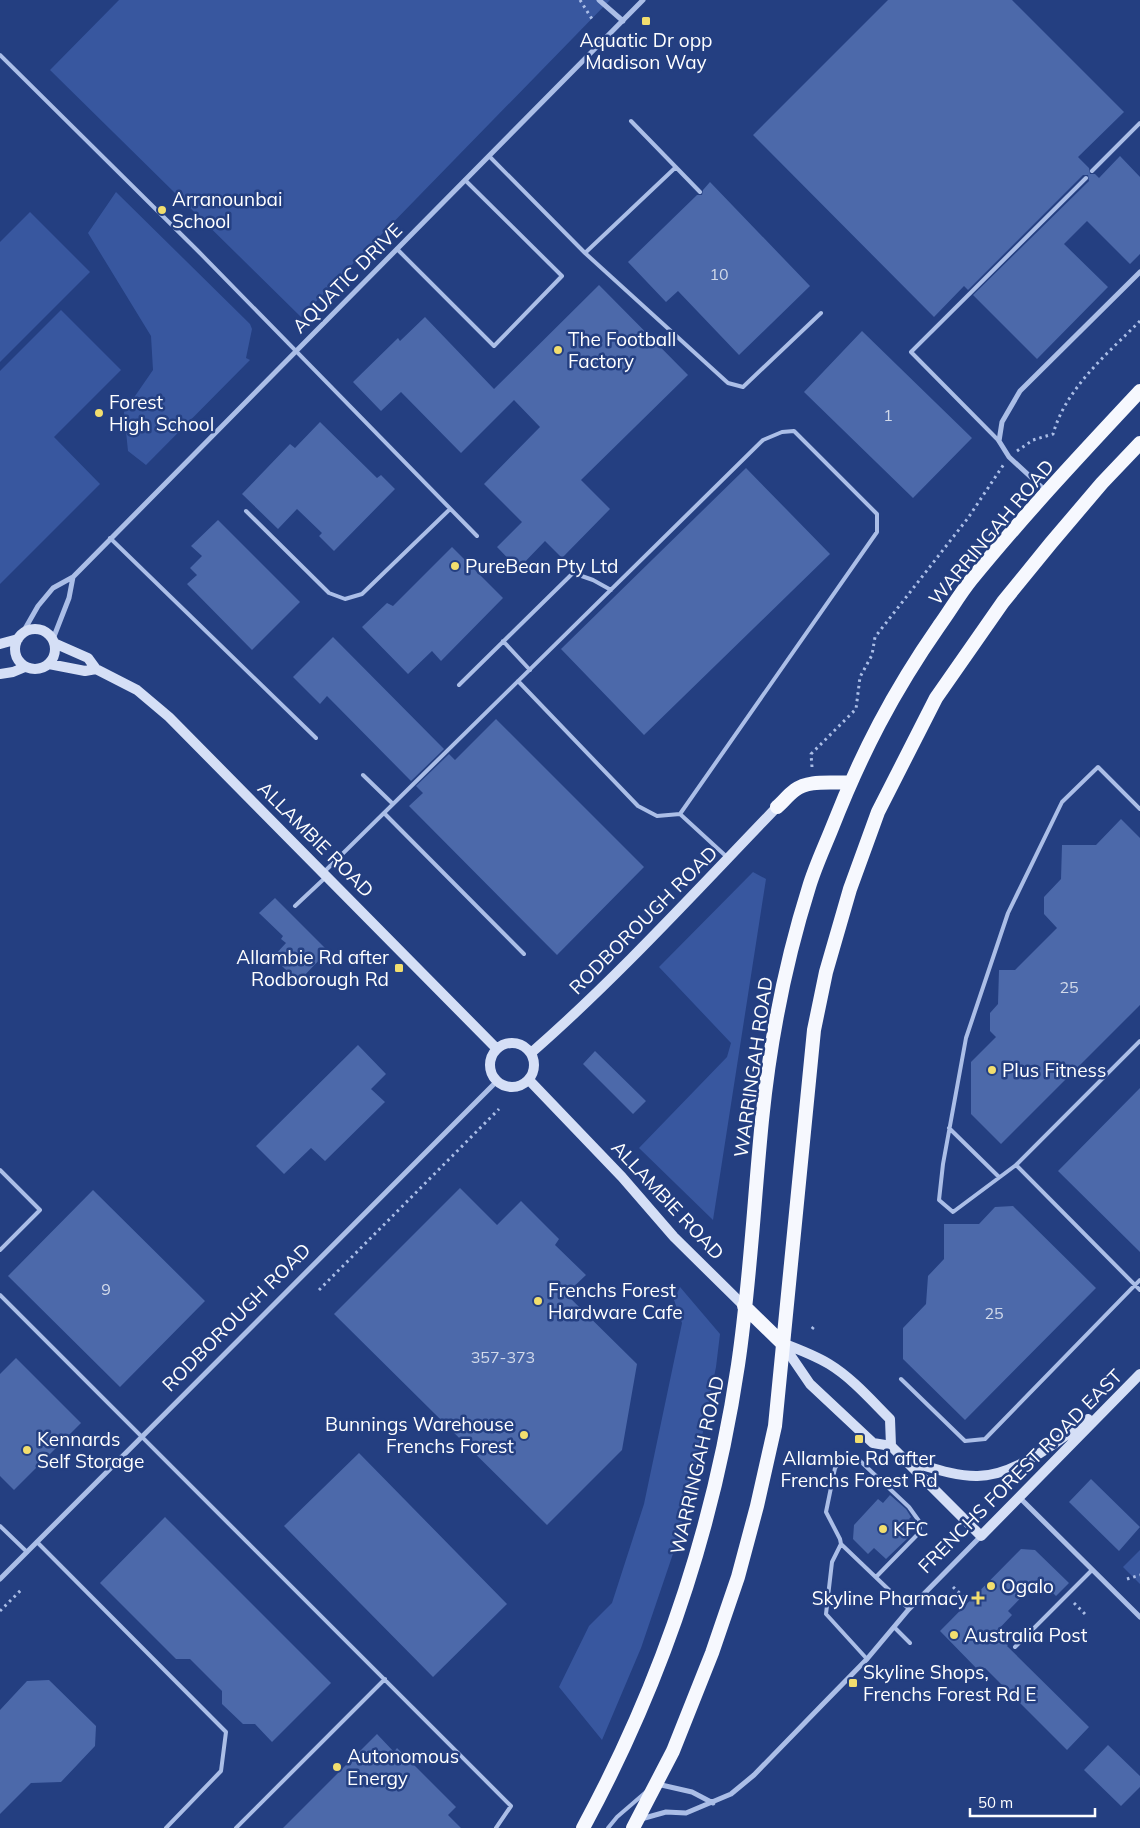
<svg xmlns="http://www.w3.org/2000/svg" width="1140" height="1828" font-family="Mulish,sans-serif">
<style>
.green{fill:#38579f}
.building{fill:#4c69aa}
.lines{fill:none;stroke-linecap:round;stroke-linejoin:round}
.path{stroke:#abbee7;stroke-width:3;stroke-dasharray:2.5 4;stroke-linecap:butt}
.service{stroke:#abbee7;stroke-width:4}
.minor{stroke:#abbee7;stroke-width:5}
.secondary{stroke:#d5dff6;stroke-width:10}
.trunk{stroke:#f6f8fe;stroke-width:14}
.poi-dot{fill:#f2de6e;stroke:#243f81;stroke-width:2}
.labels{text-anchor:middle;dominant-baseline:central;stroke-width:5;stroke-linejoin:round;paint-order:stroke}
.number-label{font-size:16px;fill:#d2daea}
.poi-label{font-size:19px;fill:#fff;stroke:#243f81;text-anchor:start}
.street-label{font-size:19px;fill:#fff;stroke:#243f81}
</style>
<rect width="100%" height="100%" fill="#243f81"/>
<path class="green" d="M119 0H610L301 317 50 70Z
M116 192 250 324 252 329 246 358 250 360 146 465 128 451 124 412 153 370 151 336 88 233Z
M30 212 90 272 0 362V242Z
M61 310 121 370 54 437 100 484 0 584V371Z
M753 872 766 879 713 1220 639 1148 727 1057 731 1043 659 967Z
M680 1287 720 1334 716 1367 698 1456 678 1539 641 1648 602 1740 559 1687 589 1626 612 1603 644 1504 682 1323 674 1300Z
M1140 1550V1584L1123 1567Z"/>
<path class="building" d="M888 0H1012L1124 112 1078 157 1089 168 1090 174H1095L1099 178 1120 156 1140 177V254L1130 264 1087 221 1064 244 1108 287 1037 359 973 295 1089 181 1088 175H1083L968 290 964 286 934 317 753 135Z
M710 182 810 286 739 355 678 291 666 302 628 262 697 195H702L703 190Z
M599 285 688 375 581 480 610 509 562 558 545 541 518 569 497 547 522 522 484 484 540 427 514 400 461 453 401 392 381 411 353 382 398 338 400 341 425 317 494 389Z
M862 331 972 438 913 498 804 392Z
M320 422 377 478 381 475 395 489 334 551 319 536 322 533 297 509 278 529 242 494 290 444 295 448Z
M746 468 830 554 644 735 561 649Z
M218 520 300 602 252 650 187 584 197 575 190 568 202 556 191 546Z
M452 547 503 598 441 661 432 651 408 674 362 627 387 603 393 606Z
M333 637 444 749 411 781 327 696 320 704 293 677Z
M496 719 644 867 557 955 409 806 423 793 416 786 449 754 455 760Z
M1121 819 1140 838V1005L1001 1144 971 1114V1062L996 1037 990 1031V1013L998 1004 999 970H1015L1057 928 1044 914V897L1061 879 1062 845H1096Z
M275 898 328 951 298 982 273 957 286 943 281 939 283 936 259 913Z
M358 1045 386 1074 371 1089 385 1102 325 1161 311 1148 284 1174 256 1146Z
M595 1051 646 1101 633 1114 583 1064Z
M1140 1088V1252L1058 1171Z
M460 1188 497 1225 521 1201 559 1239 555 1245 586 1275 566 1294 637 1364 622 1450 547 1525 334 1314Z
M93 1190 205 1301 120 1387 8 1276Z
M1013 1206 1096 1288 965 1420 903 1359V1328L926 1304 928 1276 944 1259V1224H979L995 1207Z
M16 1358 81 1423 14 1490 0 1476V1374Z
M359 1453 507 1604 433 1677 284 1526Z
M1091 1479 1140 1527 1119 1551 1069 1502Z
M890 1495 906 1509 911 1517 909 1519 916 1525 909 1533 911 1535 886 1559 874 1548 868 1554 853 1539 854 1525 878 1499 883 1503Z
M165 1517 331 1683 272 1742 255 1724H243L222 1704V1691L190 1659H176L100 1583Z
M1021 1549 1035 1550 1069 1583 1056 1596 1039 1579 1008 1611 1012 1615 995 1633 1008 1645 1007 1646 1089 1727 1067 1750 985 1668 981 1673 940 1631Z
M49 1680 96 1726 95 1746 61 1782 31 1783 0 1814V1710L27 1681Z
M377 1734 394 1752 397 1748 456 1807 448 1815 461 1828H283Z
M1108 1745 1140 1776V1787L1121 1806 1084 1770Z"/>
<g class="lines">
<path class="path" d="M580 0 592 19
M1017 451 1033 440 1053 434C1066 388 1107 354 1140 321
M812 767 811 754 856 709 860 677 872 655 875 637 968 518 1004 464
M590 967 597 974
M319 1290 499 1109
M812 1329 815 1325
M1127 1579 1140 1575
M953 1587 966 1599
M1074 1603 1086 1615
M0 1611 21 1590"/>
<path class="service" d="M0 55 197 250 477 536
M631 121 700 192
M489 156 585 253 728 383 743 387 821 313
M1092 171 1140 123
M397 249 494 346 562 276 465 180
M585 253 676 167
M999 441 911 352 1086 178
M246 511 329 593 345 599 362 594 450 509
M110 538 316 738
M503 641 530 670
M518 681 638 806 657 816 680 814
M459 685 573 573 593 580 611 590
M363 775 393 804
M384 813 524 954
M324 872 763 440 782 432 794 431 877 514V532L680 814 728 858
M295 906 326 877
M1140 1041 1016 1165 1140 1290
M949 1128 999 1177
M1016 1165 953 1212 939 1200 943 1164 966 1038 1008 913 1062 802 1098 767 1140 809
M0 1170 40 1210 0 1250
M0 1295 511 1806 496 1828
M901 1379 965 1441 985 1439 1140 1280
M0 1526 27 1552
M37 1542 226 1732 221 1771 166 1828
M841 1544 909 1609
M894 1627 910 1643
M1015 1647 1092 1570
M867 1659 826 1614 832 1562 841 1544 840 1539 826 1512 835 1468 841 1460 849 1457 858 1459 909 1507 919 1521 920 1528 917 1535 876 1577
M236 1828 385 1679
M608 1828 617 1817 646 1792"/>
<path class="minor" d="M599 0 623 21
M1047 492 1009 457 999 441 1002 422 1020 391 1140 272
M22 634 38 606 53 588 73 577 643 0
M53 639 69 598 73 577
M1019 1497 1140 1617
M0 1579 497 1081
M657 1784 692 1792 713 1803
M641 1819 666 1812 686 1813 731 1794 754 1775 822 1705 867 1659 909 1609 981 1536"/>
<path class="secondary" d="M15 649a20 20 0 1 1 40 0a20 20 0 1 1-40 0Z
M54 643 88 658 96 669 137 690 169 717 497 1049
M0 644 18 639
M49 664 85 671 96 669
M0 674 13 672 25 667
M490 1065a22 22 0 1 1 44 0a22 22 0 1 1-44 0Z
M531 1053C618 977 697 890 777 807
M529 1080 622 1177 674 1237 744 1306
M782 1343 810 1384 873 1443 891 1446 981 1536 1140 1374
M782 1343C798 1349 814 1355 829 1364 852 1378 871 1400 890 1419L891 1446
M908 1461C930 1467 953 1476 976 1476 1014 1477 1058 1441 1088 1419"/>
<path class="trunk" d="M777 807C783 802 788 795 795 790 810 779 832 784 850 782
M744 1306 782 1343
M583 1828C661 1684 714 1527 738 1365 750 1284 754 1201 762 1120 770 1041 785 963 809 887 815 867 824 848 832 828 861 754 893 692 939 626 950 611 959 595 971 580 1024 515 1082 453 1140 391
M633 1828 673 1751 712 1653 738 1577 757 1506 775 1426 814 1030 826 972 850 889 878 812 936 698 1003 602 1051 543 1102 483 1140 443"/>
</g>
<g class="poi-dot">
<rect x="641" y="16" width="10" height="10" rx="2.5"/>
<circle cx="162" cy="210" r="5"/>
<circle cx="558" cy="350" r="5"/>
<circle cx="99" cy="413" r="5"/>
<circle cx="455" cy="566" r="5"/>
<rect x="394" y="963" width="10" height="10" rx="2.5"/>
<circle cx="992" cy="1070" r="5"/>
<circle cx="538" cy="1301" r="5"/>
<circle cx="524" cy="1435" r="5"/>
<rect x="854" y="1434" width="10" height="10" rx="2.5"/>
<circle cx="27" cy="1450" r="5"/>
<circle cx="883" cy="1529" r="5"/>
<circle cx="991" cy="1586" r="5"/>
<path d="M975.5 1590.5h5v5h5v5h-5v5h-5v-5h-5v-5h5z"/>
<circle cx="954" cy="1635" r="5"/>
<rect x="848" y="1678" width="10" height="10" rx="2.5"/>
<circle cx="337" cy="1767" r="5"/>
</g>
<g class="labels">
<g class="number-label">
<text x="719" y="274">10</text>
<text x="888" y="415">1</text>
<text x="1069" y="987">25</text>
<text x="106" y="1289">9</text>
<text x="994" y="1313">25</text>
<text x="503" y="1357">357-373</text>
</g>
<g class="poi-label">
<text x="646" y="40" text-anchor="middle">Aquatic Dr opp<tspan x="646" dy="22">Madison Way</tspan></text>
<text x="172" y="199">Arranounbai<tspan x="172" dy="22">School</tspan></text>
<text x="568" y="339">The Football<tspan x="568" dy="22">Factory</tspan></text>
<text x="109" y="402">Forest<tspan x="109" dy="22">High School</tspan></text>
<text x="465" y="566">PureBean Pty Ltd</text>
<text x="389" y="957" text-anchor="end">Allambie Rd after<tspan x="389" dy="22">Rodborough Rd</tspan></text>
<text x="1002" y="1070">Plus Fitness</text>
<text x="548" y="1290">Frenchs Forest<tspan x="548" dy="22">Hardware Cafe</tspan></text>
<text x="514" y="1424" text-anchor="end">Bunnings Warehouse<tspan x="514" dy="22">Frenchs Forest</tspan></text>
<text x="37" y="1439">Kennards<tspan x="37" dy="22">Self Storage</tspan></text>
<text x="859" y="1458" text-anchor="middle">Allambie Rd after<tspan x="859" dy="22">Frenchs Forest Rd</tspan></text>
<text x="893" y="1529">KFC</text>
<text x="1001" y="1586">Ogalo</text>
<text x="968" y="1598" text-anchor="end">Skyline Pharmacy</text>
<text x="964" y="1635">Australia Post</text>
<text x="863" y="1672">Skyline Shops,<tspan x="863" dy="22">Frenchs Forest Rd E</tspan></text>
<text x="347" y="1756">Autonomous<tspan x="347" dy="22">Energy</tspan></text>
</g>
<g class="street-label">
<text transform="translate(347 278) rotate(-45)">AQUATIC DRIVE</text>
<text transform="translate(991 532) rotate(-50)">WARRINGAH ROAD</text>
<text transform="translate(316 839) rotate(45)">ALLAMBIE ROAD</text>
<text transform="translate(643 920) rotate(-45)">RODBOROUGH ROAD</text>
<text transform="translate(753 1067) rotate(-82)">WARRINGAH ROAD</text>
<text transform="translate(668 1200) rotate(47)">ALLAMBIE ROAD</text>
<text transform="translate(236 1317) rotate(-45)">RODBOROUGH ROAD</text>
<text transform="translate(697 1465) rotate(-77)">WARRINGAH ROAD</text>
<text transform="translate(1020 1471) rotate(-45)">FRENCHS FOREST ROAD EAST</text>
</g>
</g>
<path d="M970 1808v8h125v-8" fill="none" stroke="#ffffff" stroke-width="2.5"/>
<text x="978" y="1808" font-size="15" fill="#ffffff" stroke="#243f81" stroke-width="4" paint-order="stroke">50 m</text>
</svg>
